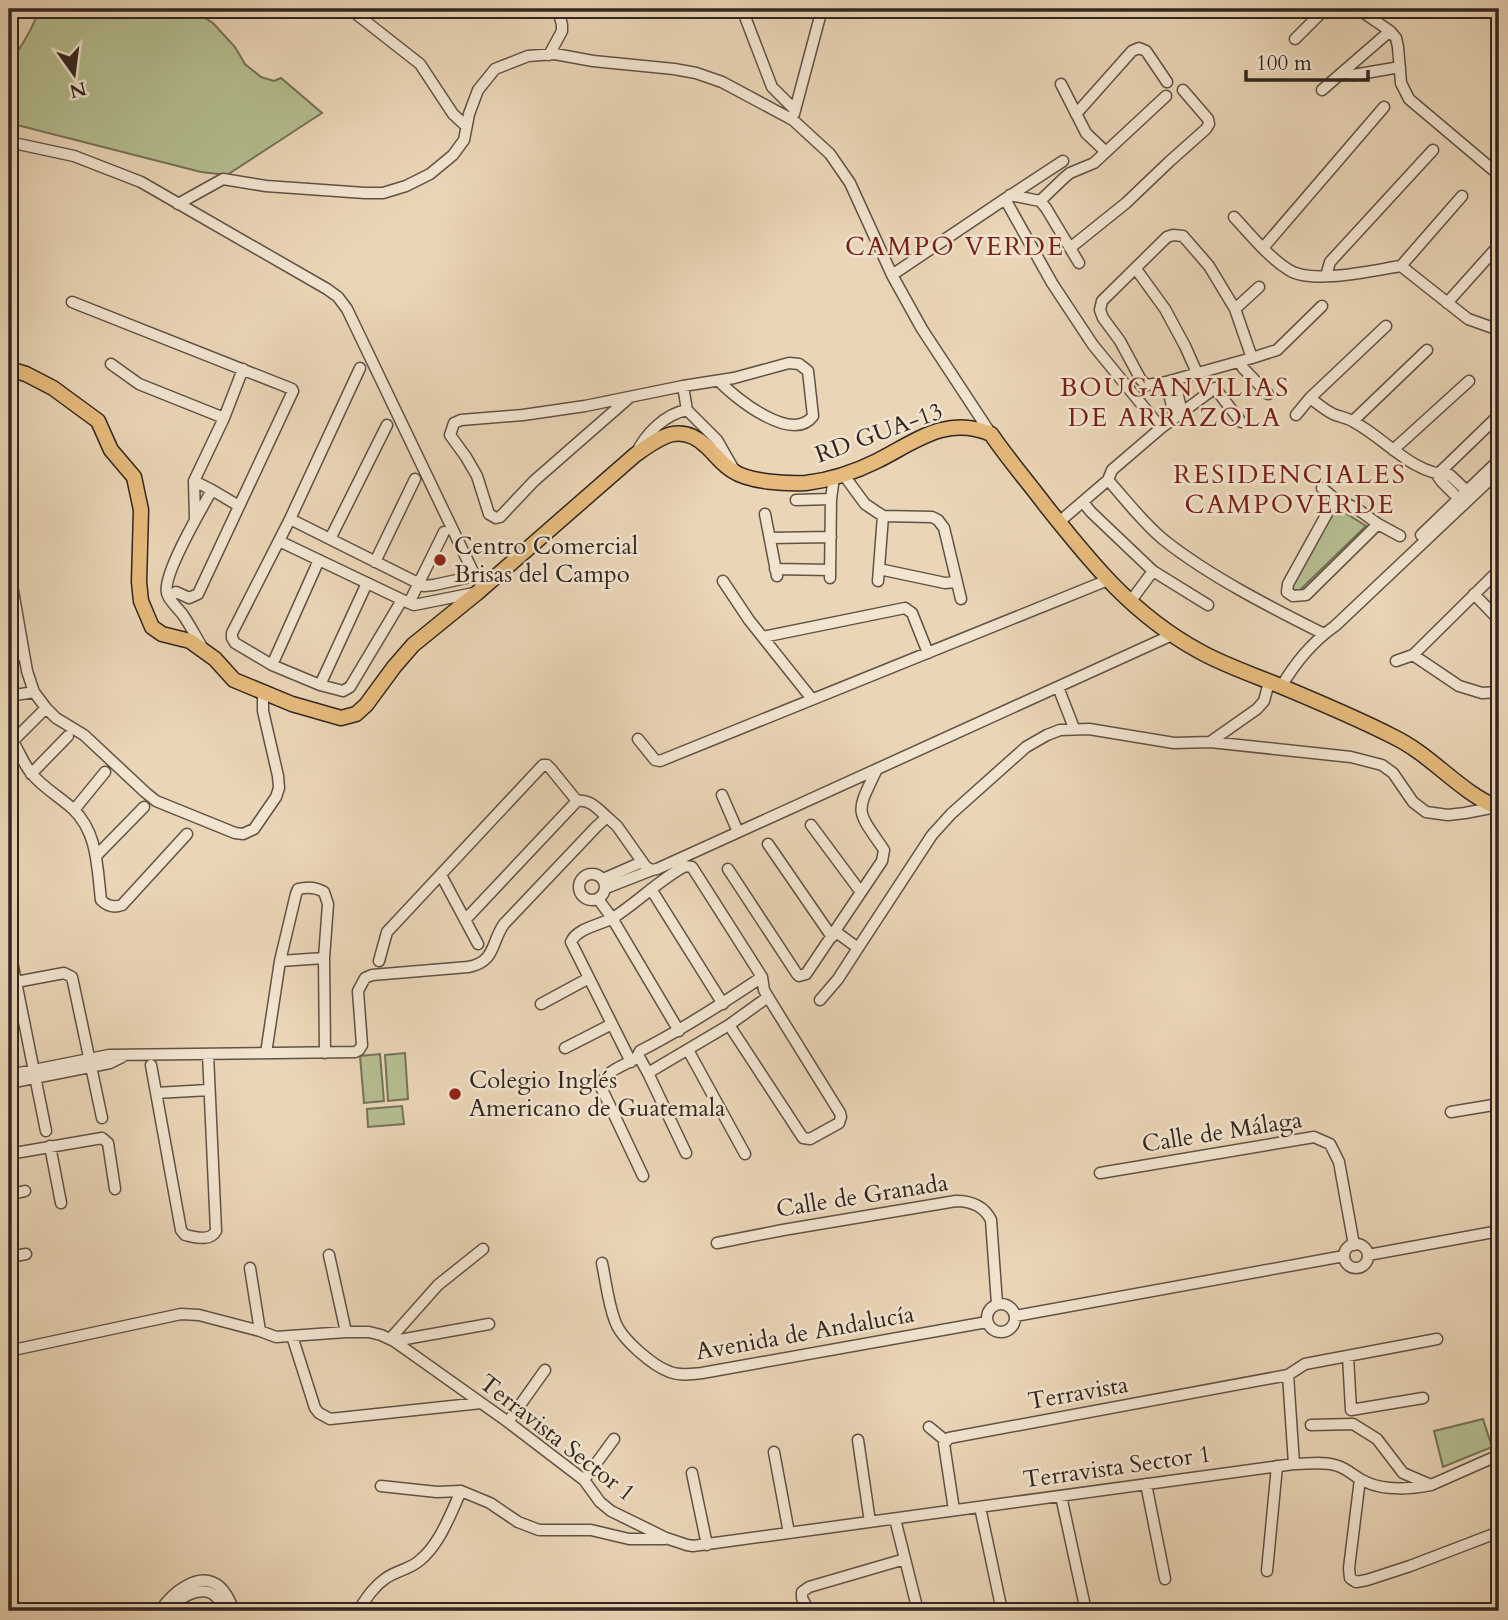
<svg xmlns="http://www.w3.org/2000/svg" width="1508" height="1620" font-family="Cardo,serif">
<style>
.green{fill:#b5be90;stroke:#747258;stroke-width:2}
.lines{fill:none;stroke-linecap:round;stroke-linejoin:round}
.minor-casing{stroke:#605245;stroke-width:13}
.major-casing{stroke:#32261f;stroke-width:17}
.minor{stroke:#f1e4d0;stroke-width:10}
.major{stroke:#e5ba7b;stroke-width:14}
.poi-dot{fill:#8f2418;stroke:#f1e4d0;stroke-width:2.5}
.labels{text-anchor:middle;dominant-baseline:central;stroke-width:5;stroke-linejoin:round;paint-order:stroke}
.street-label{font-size:24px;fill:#32261f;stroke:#f1e4d0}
.poi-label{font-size:24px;fill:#32261f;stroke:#f1e4d0;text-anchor:start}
.neighbourhood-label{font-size:26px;letter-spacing:2px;fill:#7a1f14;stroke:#f1e4d0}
</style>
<rect width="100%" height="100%" fill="#ead5b6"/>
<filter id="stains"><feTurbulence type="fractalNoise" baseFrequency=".00286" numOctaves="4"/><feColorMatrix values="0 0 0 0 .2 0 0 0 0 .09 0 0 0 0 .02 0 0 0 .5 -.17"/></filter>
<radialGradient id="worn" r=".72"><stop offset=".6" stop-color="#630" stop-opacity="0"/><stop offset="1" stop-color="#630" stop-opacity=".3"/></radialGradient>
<path class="green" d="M39 9H194L197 13 213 23 235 47 245 64 261 77 274 81 281 78 322 113 227 175 201 172 9 123V53L15 55C25 41 34 26 39 9Z
M1336 507 1366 526 1300 590 1294 591 1290 588Z
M405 1053 408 1099 388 1101 385 1055Z
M380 1054 384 1101 364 1103 360 1056Z
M402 1106 404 1124 368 1127 367 1109Z
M1483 1419 1492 1447 1443 1467 1434 1431Z"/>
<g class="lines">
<g class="minor-casing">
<path id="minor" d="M347 9 355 13 420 64 453 114 466 126
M742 9 772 87 795 110
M1358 9 1390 31 1396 38 1398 47 1401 83 1409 99 1499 175
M1295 39 1325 9
M549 55 562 31V25L558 9
M1343 72 1353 75 1400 67
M1061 84 1086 133 1106 152
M1322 90 1390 31
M794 114 822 9
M1076 114 1132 51 1139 48 1146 51 1167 82
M9 142 74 156 141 182 327 289 338 297 347 309 475 576 486 584
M1010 195 1040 201 1046 208 1079 263
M1005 199 1052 283 1093 345 1161 428
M1040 201 1064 178 1070 173 1094 163 1166 96
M178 204 223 179 266 186 365 193H383L406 186 430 174 453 155 464 140 469 114 478 90 495 69 528 56 555 54 593 61 674 69 696 73 722 82 793 120 830 154 850 183 892 275 922 329 991 434
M1234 217C1251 235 1268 257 1289 270 1312 285 1374 270 1401 266L1468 319 1499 330
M1070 248 1126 203 1170 161 1206 129 1209 124 1208 119 1183 90
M1263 248 1384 107
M1401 266 1462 196
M1136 269 1165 309 1185 346 1197 373
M892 275 1005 199 1063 161
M1326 276 1330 262 1433 150
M72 302 292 389 293 391 198 594 189 598 176 592 169 598
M1447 303 1499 245
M1235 309 1259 287
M1252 358 1235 309 1209 266 1183 236 1173 235 1167 237 1102 301 1100 310 1103 318 1120 341 1141 380 1147 385 1166 382 1252 358 1277 350 1322 306
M1240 362 1243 368 1268 394
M111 364 139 384 224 418
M360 368 290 519 232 633V638L235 643 272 665 320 685 343 691 350 687 402 600
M1174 380 1182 412
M1166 382 1175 418
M683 386 687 410 717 440 733 468
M630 397 534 481 500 517 496 518 489 514 477 476 466 457 450 435 454 423 461 420 523 415 585 406 683 386 734 378 789 363 799 364 808 371 813 416C792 444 735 398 719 381
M1310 398C1318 404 1325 410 1333 414 1340 417 1348 418 1354 422 1386 439 1412 474 1450 475L1470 494
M1296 415 1310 398 1386 326
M1353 421 1427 350
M1393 450 1469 381
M636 454C645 434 665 414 687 410
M843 474 865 504 883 516 932 517 938 520 944 528 961 599
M1437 475 1499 415
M1437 475 1442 482 1464 504
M1108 480C1126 500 1143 523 1164 540 1209 576 1272 608 1324 634
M194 481 212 490 239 506
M1322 488 1335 499 1356 508 1378 524 1400 536
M1335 499 1288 584 1287 592 1293 596 1306 595 1378 524
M796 500 831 499
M1083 502 1091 512 1153 571 1208 605
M765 514 777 576
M195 518 194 481 224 418 243 369
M290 519 424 586 434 585 475 576
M1059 522 1108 480 1112 470 1161 428 1215 388 1241 422
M1421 535 1499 460
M770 538 831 537
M330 539 387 425
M279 541 409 603 414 605 474 593
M375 562 415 479
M9 568 27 671 34 692 46 708 56 718 84 735 145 792 156 801 235 833 243 834 254 829 276 797 279 788 278 776 263 711V691
M775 569 830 570
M879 569 945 583 957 582
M830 578 831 499 834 477
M723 581 749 620 812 699
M878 581 883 516
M1474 594 1499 620
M1130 602 1153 571
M409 603 444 532
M763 637 905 608 912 613 928 653
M202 647C196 637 190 625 183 615 178 608 169 601 167 593 162 575 202 508 212 490
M1413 655 1459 686 1482 693 1499 692
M9 657 23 654
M1396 661 1413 655 1499 570
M272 665 319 560
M320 685 367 583
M1058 687 1074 728
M1281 687C1295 663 1312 642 1335 626L1499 471
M9 696 34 692
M9 736C18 747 22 762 31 773 42 787 60 797 73 809 98 833 97 867 101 900 107 906 114 908 122 905L187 834
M638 739 655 760 660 761 1108 580
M13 741 46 708
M1210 742 1257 709 1264 701 1269 682
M31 774 68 736
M722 795 738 832
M74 810 105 772
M811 825 860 891
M768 844 832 937
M96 856 144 807
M728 869 797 974 799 976 806 974 882 861 884 850 882 847C855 808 856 813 877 769
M579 887a13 13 0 1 1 26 0a13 13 0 1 1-26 0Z
M441 875 478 944
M603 879 642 862
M606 888 652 870
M651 889 723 1004
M598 899 612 918 679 1031
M465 920 577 801C590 799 598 809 607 817
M836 932 858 948
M9 947 46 1131
M280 961 324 958
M379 961 387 932 543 765H547L551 769 577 801
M762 977C722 1004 683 1029 640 1051L638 1055 648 1073 729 1025 768 997
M16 982 64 973 72 977 102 1118
M820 1000 838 979 858 948 932 835 951 814 1026 747 1047 735 1060 730 1089 729 1174 743 1210 742 1351 757 1382 765 1393 773 1413 802 1426 812 1448 815 1465 813 1496 807
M541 1004 589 978
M565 1048 612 1024
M688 1050 745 1154
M266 1053 280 961 296 894 298 889C306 887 316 887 324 892L328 904 324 958 325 1053
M637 1058C625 1065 602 1072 601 1087L643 1176
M631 1062 571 942C577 928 600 925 613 918 638 902 659 880 685 866L692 867 762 977 764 990 768 997 840 1113 841 1117 839 1123 810 1139 803 1138 729 1025
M151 1065 181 1230 185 1235C195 1237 210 1242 216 1231L208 1054
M648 1073 686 1153
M9 1075 109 1055 355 1052 359 1050 362 1045 358 991 365 978 372 975 468 967C496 962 491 942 504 924L597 826 607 817 617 826 646 867 652 870 657 869 1172 635
M9 1083 110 1063 122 1057
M156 1093 209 1090
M1451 1112 1499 1104
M50 1146 61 1203
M9 1154 102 1138 108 1143 115 1189
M1100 1173 1314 1137 1330 1144 1339 1162 1354 1245
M9 1195 25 1191
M717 1243 783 1230 956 1201C971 1201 984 1206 991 1220L997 1304
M1344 1256a12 12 0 1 1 24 0a12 12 0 1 1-24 0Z
M329 1255 346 1332
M1368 1255 1499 1231
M9 1257 26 1254
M602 1263C606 1282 608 1303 615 1321 621 1339 653 1366 670 1372 680 1376 691 1374 702 1373L987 1322
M250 1268 260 1331
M987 1318a14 14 0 1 1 28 0a14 14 0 1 1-28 0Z
M1015 1316 1344 1256
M292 1336 315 1408 319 1413 330 1419 481 1403
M390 1339 438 1285 483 1249
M394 1341 489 1324
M18 1349 181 1314 199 1315 260 1331 276 1337 346 1332H369L381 1335 394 1341 508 1422 584 1480 600 1502 611 1511 666 1538 687 1545 693 1546 1294 1464C1307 1464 1325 1461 1338 1466 1348 1469 1356 1478 1366 1482 1385 1491 1412 1489 1431 1485L1499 1455
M1348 1356 1351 1410 1423 1398
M1288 1375 1294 1464
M508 1422 545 1370
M1311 1425 1353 1424 1377 1439 1403 1473 1431 1485
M929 1427 946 1441
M858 1440 870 1522
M774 1452 789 1533
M692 1473 707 1545
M1360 1479 1349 1568 1350 1578 1356 1582 1367 1580 1410 1566 1499 1532
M584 1480 614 1439
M1146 1484 1165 1579
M381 1486 437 1492 461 1491 490 1503 518 1522 539 1530H591L629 1539H665
M1061 1496 1086 1611
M980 1507 1002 1611
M954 1510 944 1444 949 1438 1288 1375 1305 1364 1437 1339
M895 1519 918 1611
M1267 1571 1277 1466
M169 1609C178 1599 196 1587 211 1593 218 1596 222 1605 226 1611
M160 1611C171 1594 199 1569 220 1587 227 1593 231 1603 234 1611
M358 1611C366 1599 373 1587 386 1578 396 1571 410 1569 419 1561 440 1544 450 1515 461 1491
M809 1611 802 1598V1592L809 1587 905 1559"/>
</g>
<g class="major-casing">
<path id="major" d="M9 369 26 374 53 388 98 421 111 450 134 477 141 510 139 582 141 601 152 627 162 634 190 641 215 659 234 680 292 704 341 718 356 714 366 705 394 667 413 645 477 593 635 455C659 438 680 421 706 446 715 454 722 465 733 471 749 482 786 484 806 483 830 480 855 472 877 461 915 442 946 415 991 434 1008 459 1028 482 1046 506 1092 564 1133 615 1199 651 1222 664 1248 673 1273 683 1314 700 1355 717 1394 737 1433 756 1459 792 1499 808"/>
</g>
<use href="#minor" class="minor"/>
<use href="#major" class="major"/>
</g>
<g class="poi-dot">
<circle cx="440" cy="560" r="7"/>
<circle cx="455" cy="1094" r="7"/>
</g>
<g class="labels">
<g class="street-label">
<text transform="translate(879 433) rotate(-20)">RD GUA-13</text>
<text transform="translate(1222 1132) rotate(-9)">Calle de Málaga</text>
<text transform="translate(862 1196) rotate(-9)">Calle de Granada</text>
<text transform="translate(805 1333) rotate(-10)">Avenida de Andalucía</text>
<text transform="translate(1078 1393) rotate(-10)">Terravista</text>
<text transform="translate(557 1438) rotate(38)">Terravista Sector 1</text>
<text transform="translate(1117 1467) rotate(-8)">Terravista Sector 1</text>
</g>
<g class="poi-label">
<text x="454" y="546">Centro Comercial<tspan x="454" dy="28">Brisas del Campo</tspan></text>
<text x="469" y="1080">Colegio Inglés<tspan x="469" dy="28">Americano de Guatemala</tspan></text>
</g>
<g class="neighbourhood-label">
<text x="955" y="246">CAMPO VERDE</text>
<text x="1175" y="387">BOUGANVILIAS<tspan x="1175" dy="30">DE ARRAZOLA</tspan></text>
<text x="1290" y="474">RESIDENCIALES<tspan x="1290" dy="30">CAMPOVERDE</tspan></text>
</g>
</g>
<rect width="1508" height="1620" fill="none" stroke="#ead5b6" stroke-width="35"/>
<rect x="10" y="10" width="1487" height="1599" fill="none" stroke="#32261f" stroke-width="3.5"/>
<rect x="18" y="18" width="1473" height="1585" fill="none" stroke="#32261f" stroke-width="2"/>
<g transform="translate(74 74) rotate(166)" stroke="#f1e4d0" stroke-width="5" paint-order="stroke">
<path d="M0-5L12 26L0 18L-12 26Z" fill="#32261f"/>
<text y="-10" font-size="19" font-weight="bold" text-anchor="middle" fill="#32261f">N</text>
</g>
<path d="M1246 70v10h122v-10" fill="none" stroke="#32261f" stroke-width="3.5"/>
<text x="1256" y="70" font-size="21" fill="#32261f" stroke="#f1e4d0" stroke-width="5" paint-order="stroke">100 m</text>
<rect width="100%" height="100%" filter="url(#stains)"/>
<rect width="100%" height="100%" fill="url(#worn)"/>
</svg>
